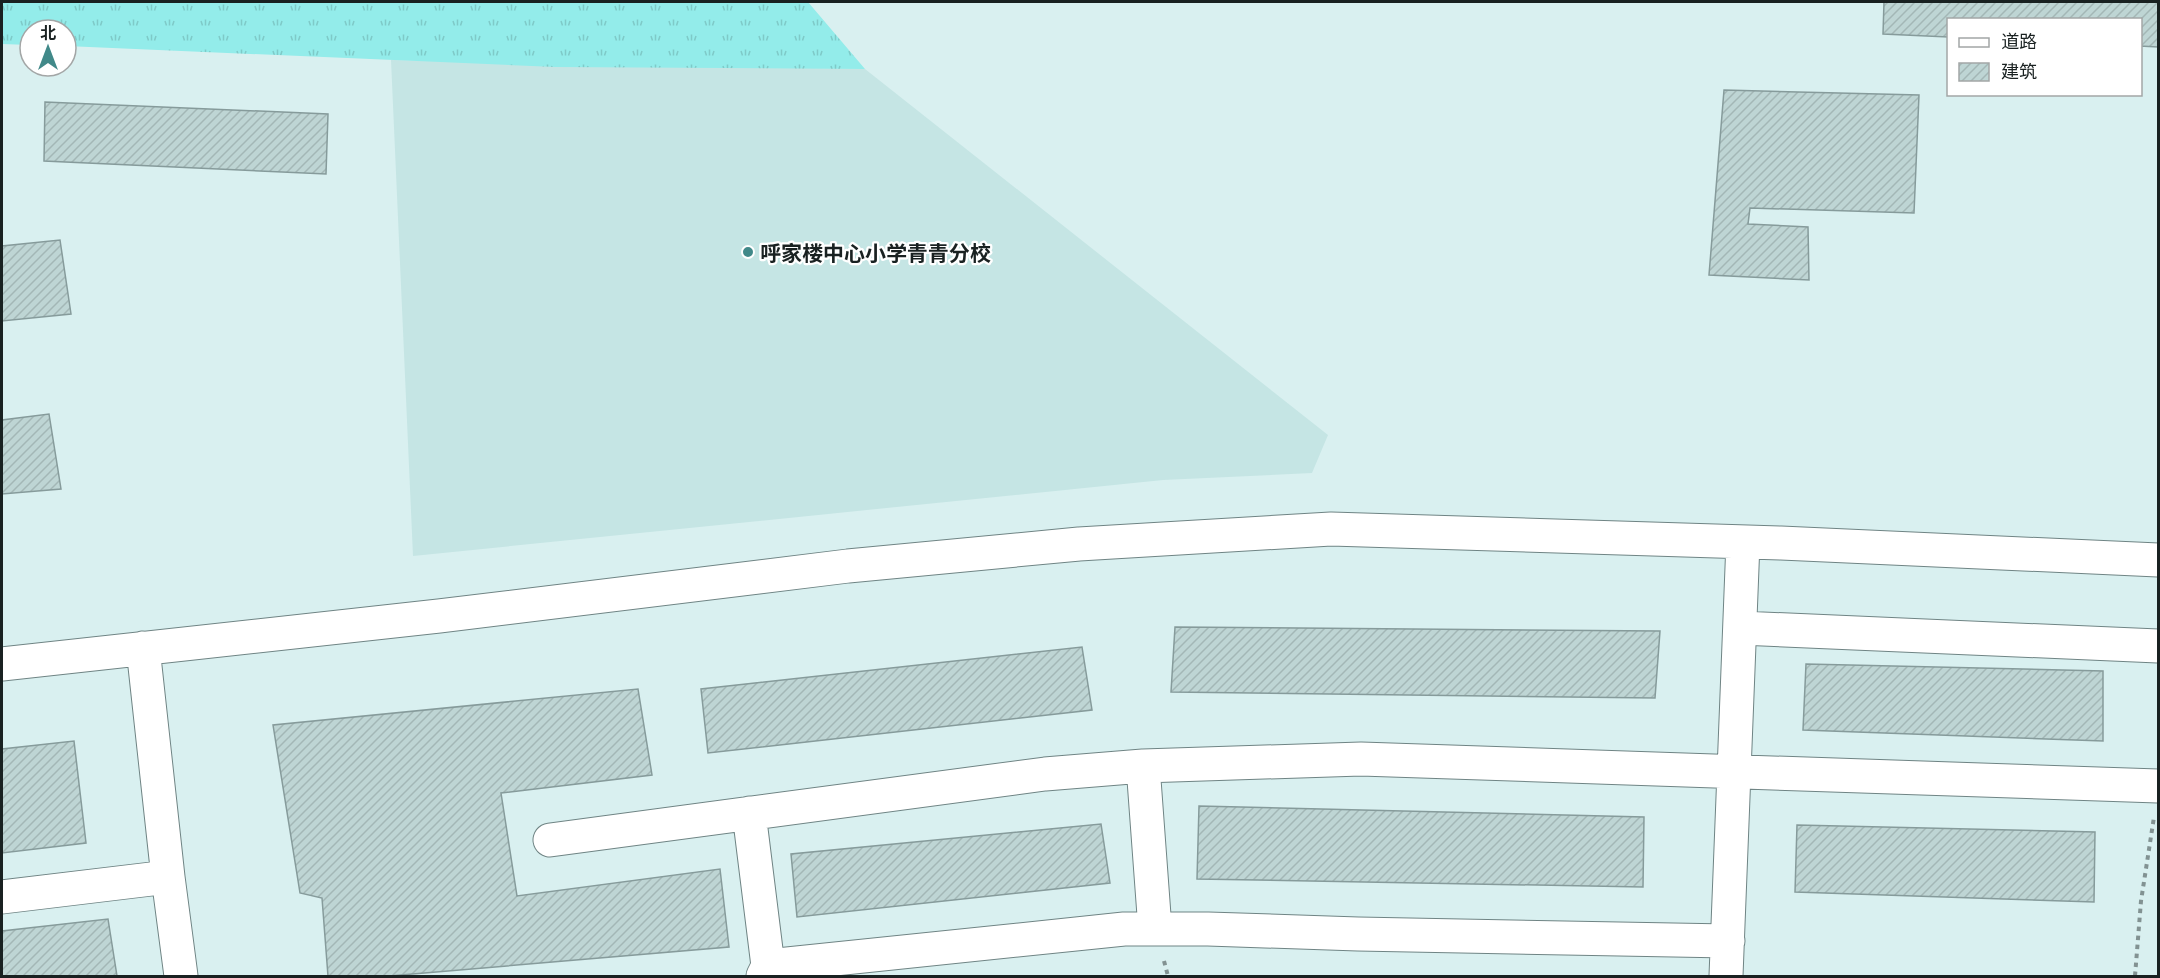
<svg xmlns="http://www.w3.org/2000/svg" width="2160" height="978" font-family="Lato,'Noto Sans SC',sans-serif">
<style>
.built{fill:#c5e5e4}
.grass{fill:url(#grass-tufts)}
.building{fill:url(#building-hatch);stroke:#869b9b;stroke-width:1.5}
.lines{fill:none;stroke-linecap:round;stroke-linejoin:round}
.minor-casing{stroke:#6f8484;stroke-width:35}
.path{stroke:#829292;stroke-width:4;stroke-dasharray:4.5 4.5;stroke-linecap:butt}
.minor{stroke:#fff;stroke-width:33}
.poi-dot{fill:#418989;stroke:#fff;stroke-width:2}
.labels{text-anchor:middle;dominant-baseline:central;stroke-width:4.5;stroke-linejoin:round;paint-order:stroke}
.poi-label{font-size:21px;font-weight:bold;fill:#192121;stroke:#fff;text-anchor:start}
</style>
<defs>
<pattern id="grass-tufts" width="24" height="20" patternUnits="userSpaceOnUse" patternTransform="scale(1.5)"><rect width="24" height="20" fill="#93ecea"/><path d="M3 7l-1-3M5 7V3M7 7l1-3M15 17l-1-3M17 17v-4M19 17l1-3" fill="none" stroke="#7ecac8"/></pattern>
<pattern id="building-hatch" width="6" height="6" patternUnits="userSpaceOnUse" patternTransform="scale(1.5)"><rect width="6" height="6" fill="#bed5d4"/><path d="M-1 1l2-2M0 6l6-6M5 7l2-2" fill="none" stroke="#a3b7b6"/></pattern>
</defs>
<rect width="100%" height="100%" fill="#d9f0f0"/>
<path class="built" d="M391 60 865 69 1328 435 1312 473 1163 480 413 556Z"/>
<path class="grass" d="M2 2H808L865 69 555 67 66 46V30H30V45L2 44Z"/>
<path class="building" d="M1884 2H2158V47L2140 46V20H1948V37L1883 34Z
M1724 90 1919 95 1914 213 1750 208 1748 224 1808 227 1809 280 1709 275Z
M45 102 328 114 326 174 44 161Z
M60 240 71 314 2 321V246Z
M49 414 61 489 2 494V420Z
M1175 627 1660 631 1655 698 1171 692Z
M1082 647 1092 710 708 753 701 689Z
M1806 664 2103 671V741L1803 730Z
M638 689 652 775 501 793 517 896 720 869 729 947 389 976H328L322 898 300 893 273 725Z
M74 741 86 843 2 853V749Z
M1199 806 1644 817 1643 887 1197 879Z
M1101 824 1110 883 797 917 791 854Z
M1797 825 2095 832 2094 902 1795 892Z
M108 919 117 976H2V931Z"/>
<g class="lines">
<g class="minor-casing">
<path id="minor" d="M1740 628 2158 646
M2 664 439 616 848 566 1079 544 1331 529 1781 543 2158 560
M1143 766 1155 929
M749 813 768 966 763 976
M550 840 1045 774 1143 766 1361 759 2158 786
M168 877 181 976
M2 897 168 877 143 648
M768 966 1124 929H1208L1358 934 1728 941
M1726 976 1743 542"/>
</g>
<path class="path" d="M1164 961 1168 976
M2135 976 2141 901 2154 817"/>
<use href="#minor" class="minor"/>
</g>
<circle class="poi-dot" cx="748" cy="252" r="6"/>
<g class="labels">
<g class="poi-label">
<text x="760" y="252">呼家楼中心小学青青分校</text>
</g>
</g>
<rect width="2160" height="978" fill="none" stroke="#192121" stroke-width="6"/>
<rect x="1947" y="18" width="195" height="78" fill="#ffffff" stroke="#a3a6a6" stroke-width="1.5"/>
<rect x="1959" y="38" width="30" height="9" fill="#ffffff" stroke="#a3a6a6" stroke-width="1.5"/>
<text x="2001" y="48" font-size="18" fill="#192121">道路</text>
<rect x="1959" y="63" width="30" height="18" fill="url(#building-hatch)" stroke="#a3a6a6" stroke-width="1.5"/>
<text x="2001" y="78" font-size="18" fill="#192121">建筑</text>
<g transform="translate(48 48)"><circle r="28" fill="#ffffff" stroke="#a3a6a6" stroke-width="1.5"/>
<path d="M0-4.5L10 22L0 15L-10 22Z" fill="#418989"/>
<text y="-9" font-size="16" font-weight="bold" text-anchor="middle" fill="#192121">北</text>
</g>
</svg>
